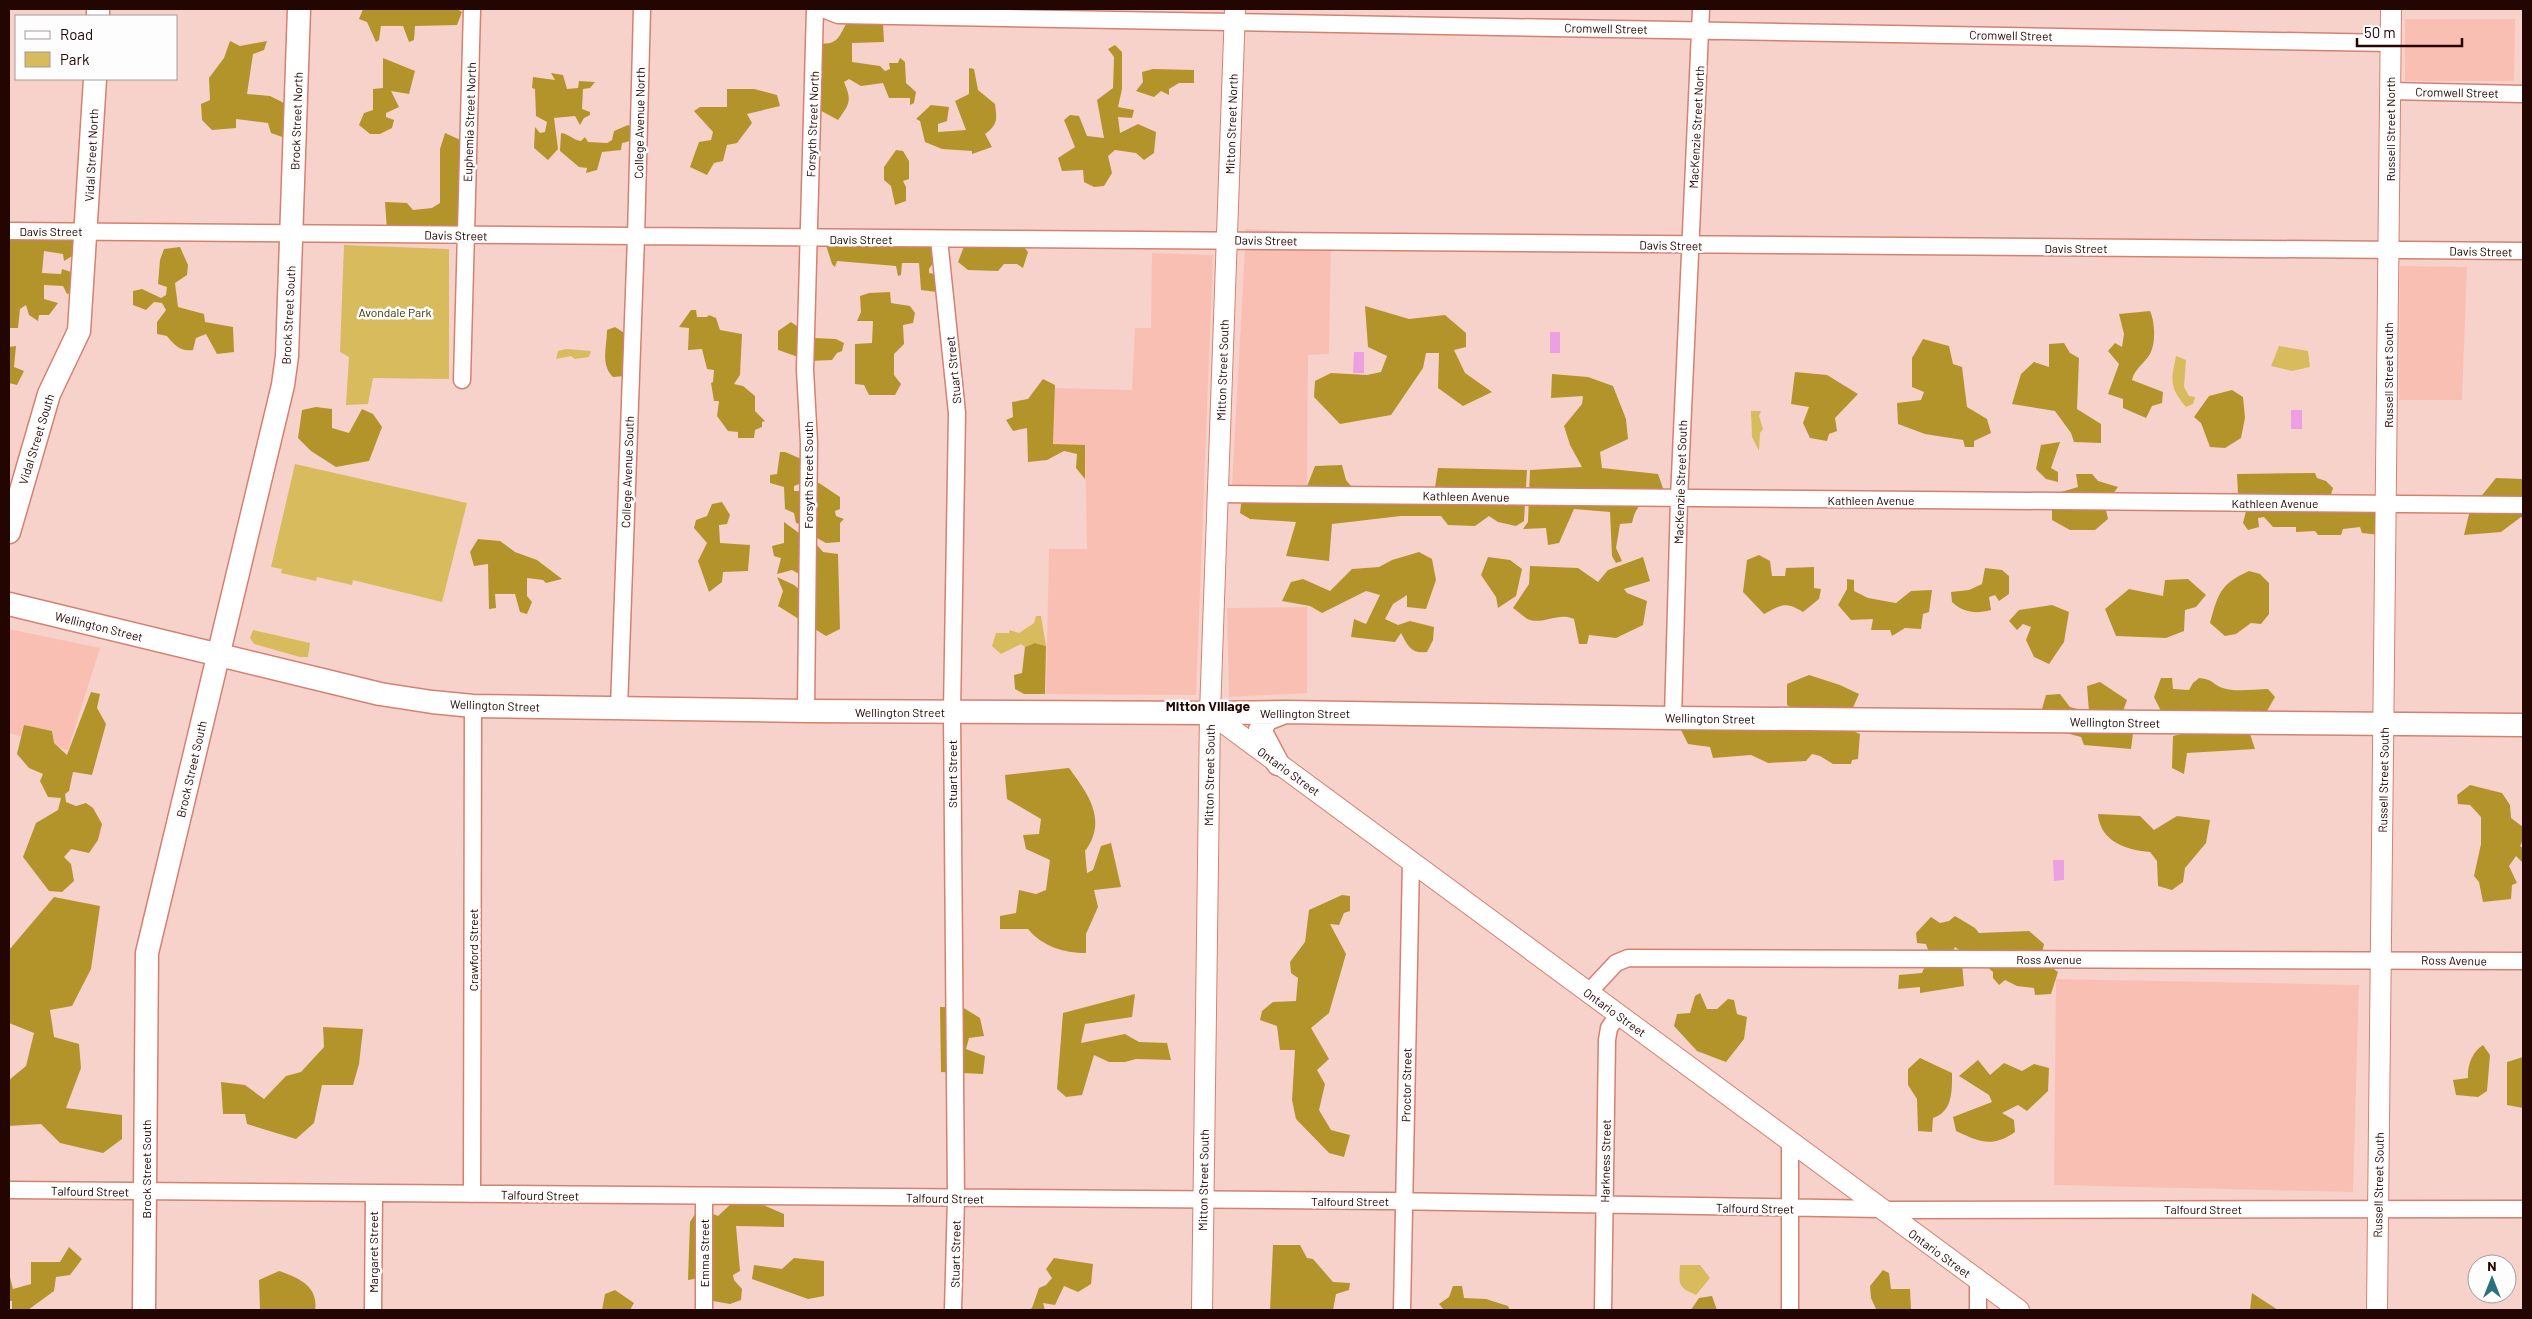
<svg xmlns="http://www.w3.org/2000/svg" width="2532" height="1319" font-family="Barlow,sans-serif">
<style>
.built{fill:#fabfb3}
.green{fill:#d8bb5d}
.forest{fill:#b3942b}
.water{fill:#eda0e1}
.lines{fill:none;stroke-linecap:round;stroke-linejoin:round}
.minor-casing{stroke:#d58170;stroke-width:19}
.tertiary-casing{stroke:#d58170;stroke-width:22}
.secondary-casing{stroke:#d58170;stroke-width:25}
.minor{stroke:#fff;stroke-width:16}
.tertiary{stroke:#fff;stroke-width:20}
.secondary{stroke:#fff;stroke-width:22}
.labels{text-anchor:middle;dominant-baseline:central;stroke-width:5;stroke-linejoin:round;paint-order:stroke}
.street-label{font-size:12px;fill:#230502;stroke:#fdfdfd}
.park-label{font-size:12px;fill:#3e3205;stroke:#fdfdfd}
.neighbourhood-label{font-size:14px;font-weight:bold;fill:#230502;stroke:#fdfdfd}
</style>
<rect width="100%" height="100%" fill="#f7d2cb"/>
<path class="built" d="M2405 19H2515L2514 81H2405Z
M1246 229 1331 234 1329 354 1308 355 1307 485H1232Z
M1152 253 1213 255 1196 695 1046 694 1049 549H1087L1085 446 1053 445 1055 388 1132 390 1135 328H1151Z
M2400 266 2467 267 2462 400H2399Z
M1307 607V693L1229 697 1227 608Z
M9 629 100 648 68 750 9 733Z
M2056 979 2359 985 2353 1192 2054 1185Z"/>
<path class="green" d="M344 245 449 249V379L373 378 368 404 346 405 349 357 340 352Z
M2279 346 2308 351 2310 367 2292 371 2271 366Z
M566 349 591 351 589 357 575 359 571 356 556 359 558 351Z
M2176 356 2186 360 2184 387 2189 396 2195 397 2193 404 2186 407C2169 387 2171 381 2176 356Z
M1751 411H1761L1759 416 1763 429 1760 433 1759 451 1752 437Z
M295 464 467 503 442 602 353 580 352 585 317 577 316 581 281 573 282 569 271 567Z
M1036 616H1041L1046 646 1035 643 1025 647 1021 644 1001 654 992 646 996 633H1009L1010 630 1019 633 1034 623Z
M253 630 310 643 308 657H300L254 644 250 638Z
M1680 1265H1700L1710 1278 1696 1295C1677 1287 1679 1284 1680 1265Z"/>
<path class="forest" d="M363 9H457L462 12 457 25 415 26 414 40 409 42 403 26H381L379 40 376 42 367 22 359 19Z
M883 23 884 42 852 43V62L880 66 885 71 890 69 889 63H898L900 58 905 62 906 83 916 92 914 103 910 105V98H889L883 83 861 86 849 79 844 82C852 101 850 103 838 120L814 107 816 43C836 45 837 41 846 24Z
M230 41 240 46 267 41 264 50 253 54 247 94 270 96 294 108 291 140 271 133 268 123 236 119V128L212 130 202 120 201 104 210 100 209 78 224 58Z
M1115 45 1122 52V89L1118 107 1134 110 1132 118 1118 117 1120 133 1138 124 1156 132 1154 153 1144 160 1136 153 1115 150 1108 156 1112 173 1104 186 1094 187 1084 182 1083 170 1062 171 1058 158 1075 147 1064 120 1070 115 1079 116 1087 136 1104 138 1097 100 1113 88 1114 57 1108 49Z
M383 58 415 71 409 94 391 91 399 107 386 113V117L394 120 392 128 380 134H370L359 125 364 113 373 110V89L383 88Z
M969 68 974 69 978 90 995 104C997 119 998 125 985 134L992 147 972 154V151L942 149 925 142 920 121 916 119 931 105 949 107 947 121 938 124V132L966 130 955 101 969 94Z
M1153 69 1194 70V83H1179L1169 89V95L1161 91 1154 97 1136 91 1143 82 1142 72Z
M551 73 563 75 567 89 578 88 579 81 595 82 590 88 583 89 582 109 590 112V115L584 118 580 125 575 116 554 118 558 149 548 160 534 148 535 127 540 133 545 132 547 122 536 116 535 89 532 88 533 77 555 80Z
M727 89H754L777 95 780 106 747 114 752 123 737 143 727 145 723 161 714 163 707 175 690 167 699 142 711 140 713 132 694 111 700 107H727Z
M628 125 636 131C634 139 630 142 622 143L621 150 602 152 597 170 586 173 587 168 579 167 560 151 561 133C569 134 573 140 581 141L585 137 588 142 607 143 612 140 614 131Z
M445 133 467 143 466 156 460 161 461 231H387L385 202 407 203 413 210 432 208 440 203V149Z
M896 150 903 151 909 161V179L903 181 906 187V201L895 205 891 186 884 180V167Z
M9 233 73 234 74 255 64 261 63 254 44 251 42 273 61 274 62 269 77 274V291L67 294 63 286 44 285V299L58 303 49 315H39L38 321 29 315 26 305 20 309 18 328H9Z
M934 241 933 263 929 269V273L935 274 937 292 921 290 919 263H902L901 275 898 276 896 266 837 261 835 267 832 264 825 242Z
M966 241H1019L1028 252 1023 268 1017 264H1004L998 271 968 270 958 262Z
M180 247 188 265 187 275 175 283 178 307 204 314 205 322 233 327 234 352 217 354 206 334 196 338 193 350C181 352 174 345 167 336L157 334V322L166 310 162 303 154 302 146 310 133 305V291L142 289 161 298 166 295 167 287 158 284 160 260 164 249Z
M890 292 891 303 910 306 915 313 913 323 903 325 904 344 894 354V375L901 384 895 395H869L864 385 855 384V344L872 343 873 321H857L861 312 860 296 869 293Z
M1365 306 1409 319 1445 315 1466 333V347L1454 350 1465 373 1492 392 1463 406 1438 388 1439 353H1426L1423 368 1391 415 1340 424 1314 397 1315 381 1331 373 1367 375 1381 372 1387 356 1368 347Z
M691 310H696L697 317H707L709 315 716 318 720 330 742 334 740 375 734 384 743 386 755 396V411L765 421 762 422V427L755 430 754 438H738V432L728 431 717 416 719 401H714L711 383 713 382 714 370 707 369 702 349 688 350 689 328 679 327Z
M2150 311C2155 322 2156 343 2150 354 2144 364 2135 368 2132 380L2163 392 2162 403 2152 406 2146 418 2123 408V399L2108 394 2119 364 2108 351 2115 343 2122 347 2124 334 2119 314Z
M791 322 814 338 836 339 844 343 842 351 837 353 832 360 810 361 778 350V331Z
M615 327 626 334 627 353 622 356 626 357 625 376 613 377C600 364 607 347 607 330Z
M1923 339 1949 346 1953 364 1962 367 1967 407 1987 419 1991 433 1974 441V447H1965L1963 440 1925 434 1898 424 1897 403 1921 400 1924 392 1912 387V358Z
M2064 343 2070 353 2079 358 2077 409 2101 424V443L2074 442 2071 433 2055 411 2012 404 2021 374 2034 362 2049 367V344Z
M16 346 14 367 24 371 17 385 9 383V347Z
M1795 372 1827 375 1858 394 1835 418 1837 431 1829 434 1827 441 1810 438 1803 423 1809 407 1791 404Z
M1552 374 1588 377 1613 386 1626 419 1628 439 1600 452 1602 468 1658 474 1665 494C1646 498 1636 503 1632 523L1620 524 1616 548 1622 561 1616 563 1612 556 1610 512 1574 509 1559 543 1548 545 1546 528 1523 529 1528 522 1530 470 1582 467 1570 445 1564 426 1582 404 1583 396 1551 398Z
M1043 379 1055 385 1053 444 1085 445V479L1076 468 1077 454 1064 451 1047 460 1028 462 1027 428 1013 431 1006 420 1013 417 1012 402 1028 399Z
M2232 390 2243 397 2245 418 2241 438 2225 448 2210 447 2201 423 2194 417 2209 396Z
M316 407 332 409V428L349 433 362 409 373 414 382 427 369 461 336 467 311 451 298 438 302 410Z
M2060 442 2051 468 2058 472V482L2046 479 2036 469 2041 445Z
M780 452H785L806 461 802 483 794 486V491H805L812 483H819L840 497V509L835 511 836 516 844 519 840 523V542L826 543 817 538V545L823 552 838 554 840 629 826 636 778 606 783 591 777 577 794 585 805 594 806 578 792 570 777 574 781 558 774 556 772 546 784 543V522L799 533 803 525 796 523 794 513 785 509 784 487 770 483V475L777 474Z
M1342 465 1346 480 1356 492 1433 500 1438 468 1527 470 1524 521 1516 526 1498 522 1489 516 1475 526 1448 525 1441 516H1401L1332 524 1329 561 1286 556 1296 522 1250 519 1240 513 1243 489H1306L1315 466Z
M2315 473 2317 478 2326 481 2333 488 2326 509 2332 512 2337 497 2357 498 2381 516 2380 535 2362 533 2360 527 2343 529 2341 535H2318L2315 531 2296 532V527H2273L2264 517 2258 518 2259 527 2248 530 2243 523 2246 511 2269 512 2268 496 2238 494 2237 474Z
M2076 474H2092L2098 481 2118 487 2105 505 2108 519 2095 530H2070L2052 520V502L2061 492 2078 487Z
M2496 478 2523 479V518L2521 517 2501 532 2464 535 2470 510Z
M722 502 730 515 727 524 719 525 720 543 750 545 748 571 723 572 722 582 709 592 698 561 707 543 694 528 696 520 707 516 712 504Z
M478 539 500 541 515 552 537 560 562 579 546 583 543 580 527 578V596L532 602 527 614 520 612 515 594H495L496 608 489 609 488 564 474 566 470 552Z
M1419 552 1432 559 1436 580 1426 609 1407 607V595L1393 604 1385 619 1398 625 1410 621 1434 627 1433 640 1427 652C1411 654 1408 646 1401 633L1395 642 1351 637 1354 619 1366 624 1380 595 1366 591 1322 613 1310 606 1282 601 1291 582 1303 579 1330 591 1352 569 1379 567 1392 560Z
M1759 555 1770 561 1772 576H1785L1786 568 1814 567V588L1821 589 1819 599 1803 612C1785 601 1781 605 1764 614L1743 592 1747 560Z
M1488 557 1510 560 1522 569 1516 596 1498 608 1496 597 1481 575Z
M1643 557 1650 581 1624 589 1627 593 1647 601 1643 625 1616 638 1589 635 1587 644H1579L1574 619C1559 612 1545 624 1530 620 1524 618 1518 611 1513 608L1529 584 1530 566 1578 568 1598 582 1608 570Z
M1985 568 2002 570 2009 576V594L1999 601 1995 595 1989 597 1991 610C1976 614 1964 613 1952 602L1951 592 1969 590 1982 584Z
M2249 571 2260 574 2269 583V614L2261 624 2251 623 2236 634 2225 636 2210 623C2218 594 2220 584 2249 571Z
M1847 579 1854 580V591L1868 598 1896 603 1911 591 1932 590 1929 612 1923 614 1921 629 1905 628 1892 636 1890 630H1871L1873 619 1851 620 1838 605 1847 589Z
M2188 579 2206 595 2196 607 2185 610 2184 631 2166 638 2116 636 2105 609 2129 589 2163 596 2165 580Z
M2052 605 2069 612 2064 642 2049 664 2034 657 2026 640 2031 627 2023 624 2017 630 2009 621 2019 610Z
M1035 643 1046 646 1045 694H1024L1015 689 1014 675 1022 673 1025 647Z
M1809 675 1840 685 1859 694 1851 712 1838 715 1823 707 1793 708 1787 705V684Z
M2161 678H2172L2173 689 2189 690 2193 683 2199 678C2211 679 2211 682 2220 687 2233 693 2254 689 2268 689L2275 697 2267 711 2227 712 2248 728 2255 749 2187 753 2184 774 2172 768 2173 736 2194 731 2161 711 2154 697Z
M2100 682 2127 700 2122 714 2134 726 2131 749 2084 745 2081 737 2066 733V715L2042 709 2046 695 2060 694 2070 707 2089 712 2087 686Z
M91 692 100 694 97 708 106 724 92 775 73 772 69 791 65 794 66 802 76 806 86 803 93 808 102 824 98 840 89 853 71 849 64 857 71 864 74 881 62 892 49 891 23 857 36 823 58 810 61 798 48 797 40 781 43 774 29 768 17 754 24 725 52 731 54 743 67 755Z
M1678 724H1726L1739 731H1790L1797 724 1841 726 1860 734 1858 759 1852 760 1851 764H1833L1820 756 1812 754 1806 761 1768 763 1751 755 1713 758 1710 747 1688 744Z
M1069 768C1088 794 1108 820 1085 851L1087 873 1093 870 1101 846 1111 843 1121 887 1094 890 1098 907 1086 934V953C1063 953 1042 946 1028 929H1000V916L1016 913 1019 890 1036 894 1046 890 1050 860 1026 849 1023 835 1039 834 1041 819 1007 799 1005 775Z
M2470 785 2502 793 2510 805 2511 818 2523 827V840L2520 846 2523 848V863L2516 856 2509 866 2517 883 2512 885 2511 899 2483 902 2479 882 2474 876 2481 844V817L2470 805 2458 804 2457 795Z
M2098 814 2140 816 2154 830 2177 816 2210 820 2206 843 2185 868 2183 882 2172 890 2158 886 2157 861 2150 852C2127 850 2100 842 2098 814Z
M1342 895 1350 896V911L1344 913 1339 925 1330 924 1346 954 1329 1013 1311 1028 1329 1059 1317 1070 1325 1084 1319 1110 1331 1130 1350 1135 1344 1157 1329 1153 1296 1119 1292 1100 1295 1050H1280L1277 1026 1260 1020 1262 1011 1273 1002 1296 1001 1298 978 1291 973 1290 962 1305 942 1309 910Z
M54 897 100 906 91 969 72 1006 50 1010 54 1037 79 1044 81 1068 66 1108 122 1115V1139L103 1153 60 1143 41 1124 9 1126V1080L26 1066 34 1033 9 1023V950Z
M1955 916 1975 928 1979 933 2029 931 2044 944 2042 953 1968 956 1955 947 1947 961H1932L1926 944 1917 943 1916 933 1931 917 1940 923 1949 921Z
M1927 961 1962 963 1964 986 1920 993V987L1898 989 1899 975 1922 973Z
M1984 964H2047L2058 972 2051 994 2035 995 2034 988 2017 986 2005 980 1999 985 1993 978V972Z
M1700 993 1707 1009H1717L1728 999 1734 1000 1737 1014 1747 1017 1744 1039 1726 1062 1697 1051 1674 1026 1677 1014 1690 1013 1695 996Z
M1135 994 1132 1017 1085 1024 1081 1043 1125 1034 1139 1042 1167 1043 1171 1060 1136 1059 1125 1062H1109L1094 1055 1082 1095 1066 1097 1057 1089 1063 1013Z
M940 1007H962L980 1018 984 1036 969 1038 966 1049 985 1056 983 1074 941 1072Z
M323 1027 363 1029 359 1064 353 1085H322L314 1123 296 1139 247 1124 245 1114H223L221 1082 245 1085 264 1099 286 1076 301 1072 324 1047Z
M2483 1045 2490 1055 2487 1091 2478 1097 2456 1095 2453 1080 2468 1078C2467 1066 2472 1052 2483 1045Z
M2523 1057V1108L2507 1105V1062Z
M1920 1058 1952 1073C1952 1091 1953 1111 1933 1118L1932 1132 1918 1131 1917 1099 1908 1085V1069Z
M1978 1060 1990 1075 2004 1063 2022 1071 2034 1064 2049 1068 2048 1091 2027 1111 2018 1105 2002 1113 2014 1120 2015 1132C1992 1148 1980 1142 1956 1131L1953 1117 1992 1102 1989 1095 1959 1076Z
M756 1202 784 1214V1227L736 1226 740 1271 733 1275 734 1280 742 1289 741 1300 730 1304 707 1300 712 1276 688 1280 690 1222 699 1208 718 1216 732 1203Z
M1273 1245H1300L1307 1258 1313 1259 1333 1282 1350 1283 1349 1290 1336 1294 1333 1310H1270Z
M69 1247 82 1259 70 1275 56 1277 54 1291 28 1310H12V1301H9V1273L13 1289 31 1284V1262H60Z
M794 1258 824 1261V1296L808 1299 752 1279 754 1265 782 1269Z
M1054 1258 1093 1264 1091 1284 1078 1292 1064 1286 1055 1305 1043 1303 1045 1310H1028L1032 1308 1039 1288 1046 1285 1052 1278 1046 1269Z
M1883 1270 1889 1273 1891 1289H1910L1911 1310 1876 1309 1871 1298 1870 1286Z
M279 1271C297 1277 319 1286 315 1310H260L259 1280Z
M1453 1286H1462L1464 1298 1486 1299 1508 1306 1510 1310H1444L1439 1304 1449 1297Z
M615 1290 634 1303 630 1310H602L605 1294Z
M2252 1293 2278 1310H2250Z
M1712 1296 1717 1310H1691L1699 1298Z"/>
<path class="water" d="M1550 332H1560V353H1550Z
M1354 352H1364V373H1353Z
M2291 410H2302V429H2291Z
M2053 860H2064V880L2054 881Z"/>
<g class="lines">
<g class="minor-casing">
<path id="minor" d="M823 9 838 15 2390 43
M2390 91 2523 94
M9 231 2523 251
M939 239 957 413 952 712 956 1198 953 1310
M462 380 472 9
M1218 494 2523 505
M619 708 636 237 642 9
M806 711 809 443 805 370 815 9
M1673 718 1679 499 1701 9
M1588 993 1616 963 1628 958 2523 961
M9 1190 1388 1201 1882 1209
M472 1194 473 706
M1883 1210 2523 1209
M373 1310 374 1193
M704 1310V1196
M1402 1310 1411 861
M1603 1310 1607 1040 1609 1028 1618 1015
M1790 1310V1141
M1978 1310V1281"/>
</g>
<g class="tertiary-casing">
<path id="tertiary" d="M1210 713 2019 1310
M1202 1310 1210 713 1235 9
M2377 1310 2391 9"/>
</g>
<g class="secondary-casing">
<path id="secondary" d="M98 16V9
M9 532 49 394 79 331 95 79
M9 604 380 694 432 702 473 706 806 711 1210 713 1285 712 1673 718 2523 725
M1278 764 1260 730 1267 719 1285 712
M144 1310 147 953 283 385 287 356 299 9"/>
</g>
<use href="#minor" class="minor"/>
<use href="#tertiary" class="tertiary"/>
<use href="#secondary" class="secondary"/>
</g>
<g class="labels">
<g class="street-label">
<text transform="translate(1606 28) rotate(1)">Cromwell Street</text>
<text transform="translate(2011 35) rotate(1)">Cromwell Street</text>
<text transform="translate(2457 92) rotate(1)">Cromwell Street</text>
<text transform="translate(296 121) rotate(-88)">Brock Street North</text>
<text transform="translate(469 122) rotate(-88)">Euphemia Street North</text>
<text transform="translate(639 123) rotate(-89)">College Avenue North</text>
<text transform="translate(812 124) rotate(-88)">Forsyth Street North</text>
<text transform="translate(1231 124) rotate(-88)">Mitton Street North</text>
<text transform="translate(1696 127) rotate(-87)">MacKenzie Street North</text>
<text transform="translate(2390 129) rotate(-90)">Russell Street North</text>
<text transform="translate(91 155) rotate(-87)">Vidal Street North</text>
<text x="51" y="231">Davis Street</text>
<text transform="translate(456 235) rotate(1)">Davis Street</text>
<text x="861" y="239">Davis Street</text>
<text transform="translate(1266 240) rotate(1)">Davis Street</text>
<text transform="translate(1671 245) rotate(1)">Davis Street</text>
<text x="2076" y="248">Davis Street</text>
<text transform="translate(2481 251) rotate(1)">Davis Street</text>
<text transform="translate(288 315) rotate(-87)">Brock Street South</text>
<text transform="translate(953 370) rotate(-96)">Stuart Street</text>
<text transform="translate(1222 370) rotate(-88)">Mitton Street South</text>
<text transform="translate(2388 375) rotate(-90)">Russell Street South</text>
<text transform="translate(36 439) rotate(-73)">Vidal Street South</text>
<text transform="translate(627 472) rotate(-88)">College Avenue South</text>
<text transform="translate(808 475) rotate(-90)">Forsyth Street South</text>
<text transform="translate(1680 482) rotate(-88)">MacKenzie Street South</text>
<text transform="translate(1466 496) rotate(1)">Kathleen Avenue</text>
<text x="1871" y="500">Kathleen Avenue</text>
<text x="2275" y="503">Kathleen Avenue</text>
<text transform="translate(99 626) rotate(14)">Wellington Street</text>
<text transform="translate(495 705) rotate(2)">Wellington Street</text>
<text x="900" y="712">Wellington Street</text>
<text x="1305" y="713">Wellington Street</text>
<text transform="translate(1710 718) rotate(1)">Wellington Street</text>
<text transform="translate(2115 722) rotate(1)">Wellington Street</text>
<text transform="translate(191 769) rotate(-77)">Brock Street South</text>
<text transform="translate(1289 771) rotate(36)">Ontario Street</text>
<text transform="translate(952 774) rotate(-90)">Stuart Street</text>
<text transform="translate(1209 775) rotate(-89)">Mitton Street South</text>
<text transform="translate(2383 780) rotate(-89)">Russell Street South</text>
<text transform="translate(473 950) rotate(-90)">Crawford Street</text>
<text x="2049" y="959">Ross Avenue</text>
<text transform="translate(2454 960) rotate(1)">Ross Avenue</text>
<text transform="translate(1615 1012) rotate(36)">Ontario Street</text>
<text transform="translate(1406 1085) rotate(-89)">Proctor Street</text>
<text transform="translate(1605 1161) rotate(-89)">Harkness Street</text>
<text transform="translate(146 1169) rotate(-90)">Brock Street South</text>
<text transform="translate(1203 1180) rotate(-89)">Mitton Street South</text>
<text transform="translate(2378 1185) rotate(-89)">Russell Street South</text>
<text transform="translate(90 1191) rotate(1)">Talfourd Street</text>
<text transform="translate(540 1195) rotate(1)">Talfourd Street</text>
<text transform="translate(945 1198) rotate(1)">Talfourd Street</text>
<text x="1350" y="1201">Talfourd Street</text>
<text transform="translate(1755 1208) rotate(1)">Talfourd Street</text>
<text x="2203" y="1209">Talfourd Street</text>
<text transform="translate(373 1252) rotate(-90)">Margaret Street</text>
<text transform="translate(704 1253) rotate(-90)">Emma Street</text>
<text transform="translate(1940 1253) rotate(36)">Ontario Street</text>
<text transform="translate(955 1254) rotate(-89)">Stuart Street</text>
</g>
<g class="park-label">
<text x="395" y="312">Avondale Park</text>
</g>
<g class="neighbourhood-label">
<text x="1208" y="705">Mitton Village</text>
</g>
</g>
<rect width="2532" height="1319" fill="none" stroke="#230502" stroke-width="20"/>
<rect x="15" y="15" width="162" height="65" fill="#fdfdfd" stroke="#a69a99"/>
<rect x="25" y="31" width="25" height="8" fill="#ffffff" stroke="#a69a99"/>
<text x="60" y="40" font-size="15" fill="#230502">Road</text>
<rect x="25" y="52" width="25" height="15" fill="#d8bb5d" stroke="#a69a99"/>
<text x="60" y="65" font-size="15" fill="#230502">Park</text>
<g transform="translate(2492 1279)"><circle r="24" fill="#fdfdfd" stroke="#a69a99"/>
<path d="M0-4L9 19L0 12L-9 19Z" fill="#2a707d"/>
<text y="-8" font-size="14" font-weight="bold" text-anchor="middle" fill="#230502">N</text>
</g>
<path d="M2357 38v8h105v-8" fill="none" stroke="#230502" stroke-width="2.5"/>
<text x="2364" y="38" font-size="15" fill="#230502" stroke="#fdfdfd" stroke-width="4" paint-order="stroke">50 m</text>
</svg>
